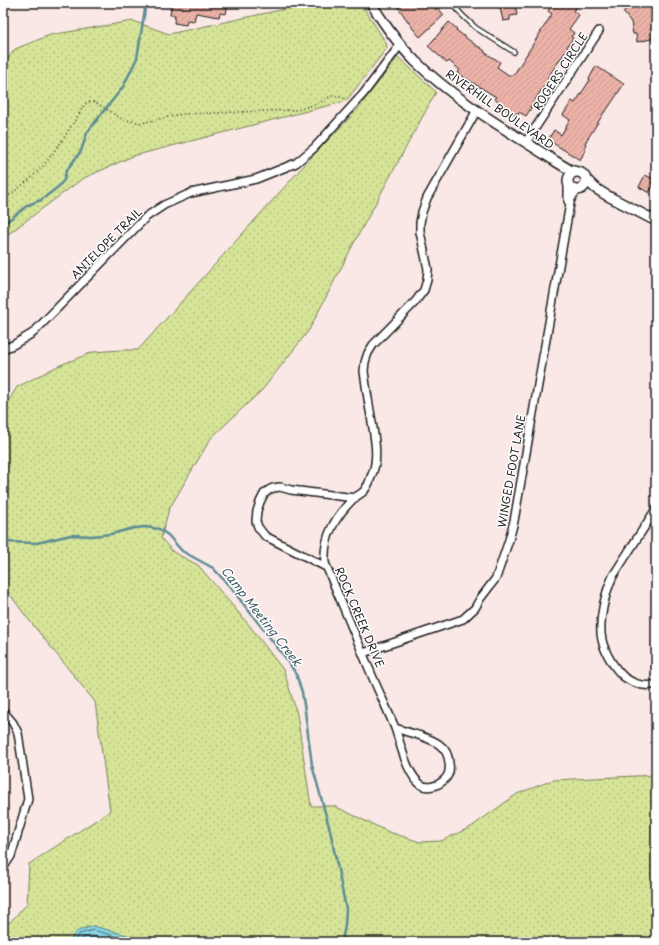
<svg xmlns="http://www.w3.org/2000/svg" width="659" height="945" font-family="'Playpen Sans',sans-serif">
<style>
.green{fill:url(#green-dots);stroke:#78805a}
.water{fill:#87d6e5;stroke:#5c8c95}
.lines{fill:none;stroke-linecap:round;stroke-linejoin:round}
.shore{stroke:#47666c;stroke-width:1}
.stream{stroke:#5c8c95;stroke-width:2.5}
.building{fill:url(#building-hatch);stroke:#1c1c1c}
.service-casing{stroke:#1c1c1c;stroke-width:6}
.minor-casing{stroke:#1c1c1c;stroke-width:10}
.tertiary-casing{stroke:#1c1c1c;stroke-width:12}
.path{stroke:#1c1c1c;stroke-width:1.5;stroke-dasharray:1 3;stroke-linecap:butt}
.service{stroke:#fff;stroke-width:3.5}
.minor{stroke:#fff;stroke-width:7}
.tertiary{stroke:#fff;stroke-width:9}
.labels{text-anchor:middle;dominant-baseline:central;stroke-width:3;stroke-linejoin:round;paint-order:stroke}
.street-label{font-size:11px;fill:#1c1c1c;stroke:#fff}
.water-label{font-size:12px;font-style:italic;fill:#415d62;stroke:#fff}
</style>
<defs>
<pattern id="green-dots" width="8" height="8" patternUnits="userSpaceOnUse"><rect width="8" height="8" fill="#d5e497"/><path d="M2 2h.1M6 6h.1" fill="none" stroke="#b6c382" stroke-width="1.8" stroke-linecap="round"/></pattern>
<pattern id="building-hatch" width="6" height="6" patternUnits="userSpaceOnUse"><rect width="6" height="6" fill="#ecb2a8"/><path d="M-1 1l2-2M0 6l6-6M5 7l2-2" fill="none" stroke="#ca9890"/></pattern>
</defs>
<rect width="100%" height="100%" fill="#f9e8e5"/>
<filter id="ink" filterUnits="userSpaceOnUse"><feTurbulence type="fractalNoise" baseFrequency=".025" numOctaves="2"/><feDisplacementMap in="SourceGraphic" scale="8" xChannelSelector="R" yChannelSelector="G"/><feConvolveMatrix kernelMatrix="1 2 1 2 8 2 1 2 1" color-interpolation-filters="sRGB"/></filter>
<g filter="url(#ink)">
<path class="green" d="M313 3H361L386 43 387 48 346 101 133 156 82 179 3 238V65L15 49 50 35 133 21 169 34Z
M398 57 436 92 354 243 309 330 263 389 211 438 169 509 161 538 173 552 198 565 249 625 284 671 297 714 311 806H334L389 832 420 842 441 841 471 827 517 794 553 780 656 775V942H152L93 926 81 929 72 937V942H3V925L10 922 27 904 29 864 110 811 95 702 25 615 3 585V410L17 387 58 366 93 352 121 350H138L307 162 357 110Z"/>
<path class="water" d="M93 926 152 942H72C73 933 76 931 84 929 87 928 90 927 93 926Z"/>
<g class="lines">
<path class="shore" d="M76 942V938L79 934 93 930 136 942
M81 942 82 938 93 936 117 942"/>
<path class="stream" d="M3 224 13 217 28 205 41 200 58 187 64 180 66 171 81 151 87 133 92 126 123 87 137 58 146 3
M3 542 37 543 71 535 92 536 111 534 134 528 146 527 159 529 168 535 182 551 213 568 231 588 288 661 296 674 302 692 305 711 312 765 330 830 346 909 345 925 342 942"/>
</g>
<path class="building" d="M172 3H228L226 14 220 13 219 17 196 13 194 21 187 20 186 25 174 23 175 15H170Z
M395 3H431L436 10 438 8 444 15 420 37 414 30Z
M499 3H515L517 15 510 16V20L503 21Z
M553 3H580L573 11 579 15 569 29 574 33 571 37 573 38 567 47 568 48 547 78 549 79 530 107 531 108 526 116 519 112 518 114 516 113 514 115 498 104 499 102 494 99 496 97 457 73 460 70 449 61 447 63 428 46 449 22 457 29 456 30 478 47V46L485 51 484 52 500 62 497 67 510 76 511 74 513 76 552 14 548 11Z
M635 3H656V38L637 42 636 34H633L631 22 623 12Z
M596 66 624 84 606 111H605L585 143 586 144 584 148 586 149 580 160 548 140 554 130 561 135 570 120 563 115 572 101 575 103 590 80 589 79Z
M645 175 656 180 649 193 639 187Z"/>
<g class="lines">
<g class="service-casing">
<path id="service" d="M452 3 462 15 476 28 514 52"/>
</g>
<g class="minor-casing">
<path id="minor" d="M526 142 599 31
M568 184V201
M3 349 13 345 33 333 146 217 164 205 191 193 256 179 296 163 314 148 364 93 400 45
M656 509 613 576C605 593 598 622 602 640 605 653 614 668 624 677 634 684 644 688 656 684
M326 567 265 536 258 527 256 521 257 511 260 502 264 494 269 490 273 488 280 487 291 490 355 498
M363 653 463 619 475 608 480 599 496 578 509 540 514 521 569 209C570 202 571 196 577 191
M3 711 13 723 18 733 28 799 11 856 3 868
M395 728C402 730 410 733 418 735 433 740 448 745 449 763 450 769 449 776 444 780 438 786 426 790 419 783 406 771 401 745 395 728 388 711 380 694 373 678 357 639 341 601 325 563 323 536 336 516 354 498 357 496 361 494 364 491 367 487 370 481 371 477 380 458 374 436 371 416 368 401 366 386 364 371L365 362 368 353 373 345 415 302 424 290 427 280 428 269 420 232V223L422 212 427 198 477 110"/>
</g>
<g class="tertiary-casing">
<path id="tertiary" d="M371 3C384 24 398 44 415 61 456 101 507 130 555 161L570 170 578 172
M568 181a9 9 0 1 1 18 0a9 9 0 1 1-18 0Z
M586 179 595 188 606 195 656 221"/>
</g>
<path class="path" d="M3 200C17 190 31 179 43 166 59 147 72 125 85 104L90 102H95L122 119 141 123 182 114 297 110 317 104 331 96 341 97 347 100"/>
<use href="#service" class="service"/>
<use href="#minor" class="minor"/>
<use href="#tertiary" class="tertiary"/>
</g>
</g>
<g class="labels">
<g class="street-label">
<text transform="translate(560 71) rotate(-57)">ROGERS CIRCLE</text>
<text transform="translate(500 109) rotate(35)">RIVERHILL BOULEVARD</text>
<text transform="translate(106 243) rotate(-45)">ANTELOPE TRAIL</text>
<text transform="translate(511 471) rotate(-80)">WINGED FOOT LANE</text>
<text transform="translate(360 617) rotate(67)">ROCK CREEK DRIVE</text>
</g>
<g class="water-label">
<text transform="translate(262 616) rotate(52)">Camp Meeting Creek</text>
</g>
</g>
<rect width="659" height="945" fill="none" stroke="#fff" stroke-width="16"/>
<rect x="8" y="8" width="643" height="929" fill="none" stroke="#1c1c1c" stroke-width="1.5" filter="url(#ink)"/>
</svg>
